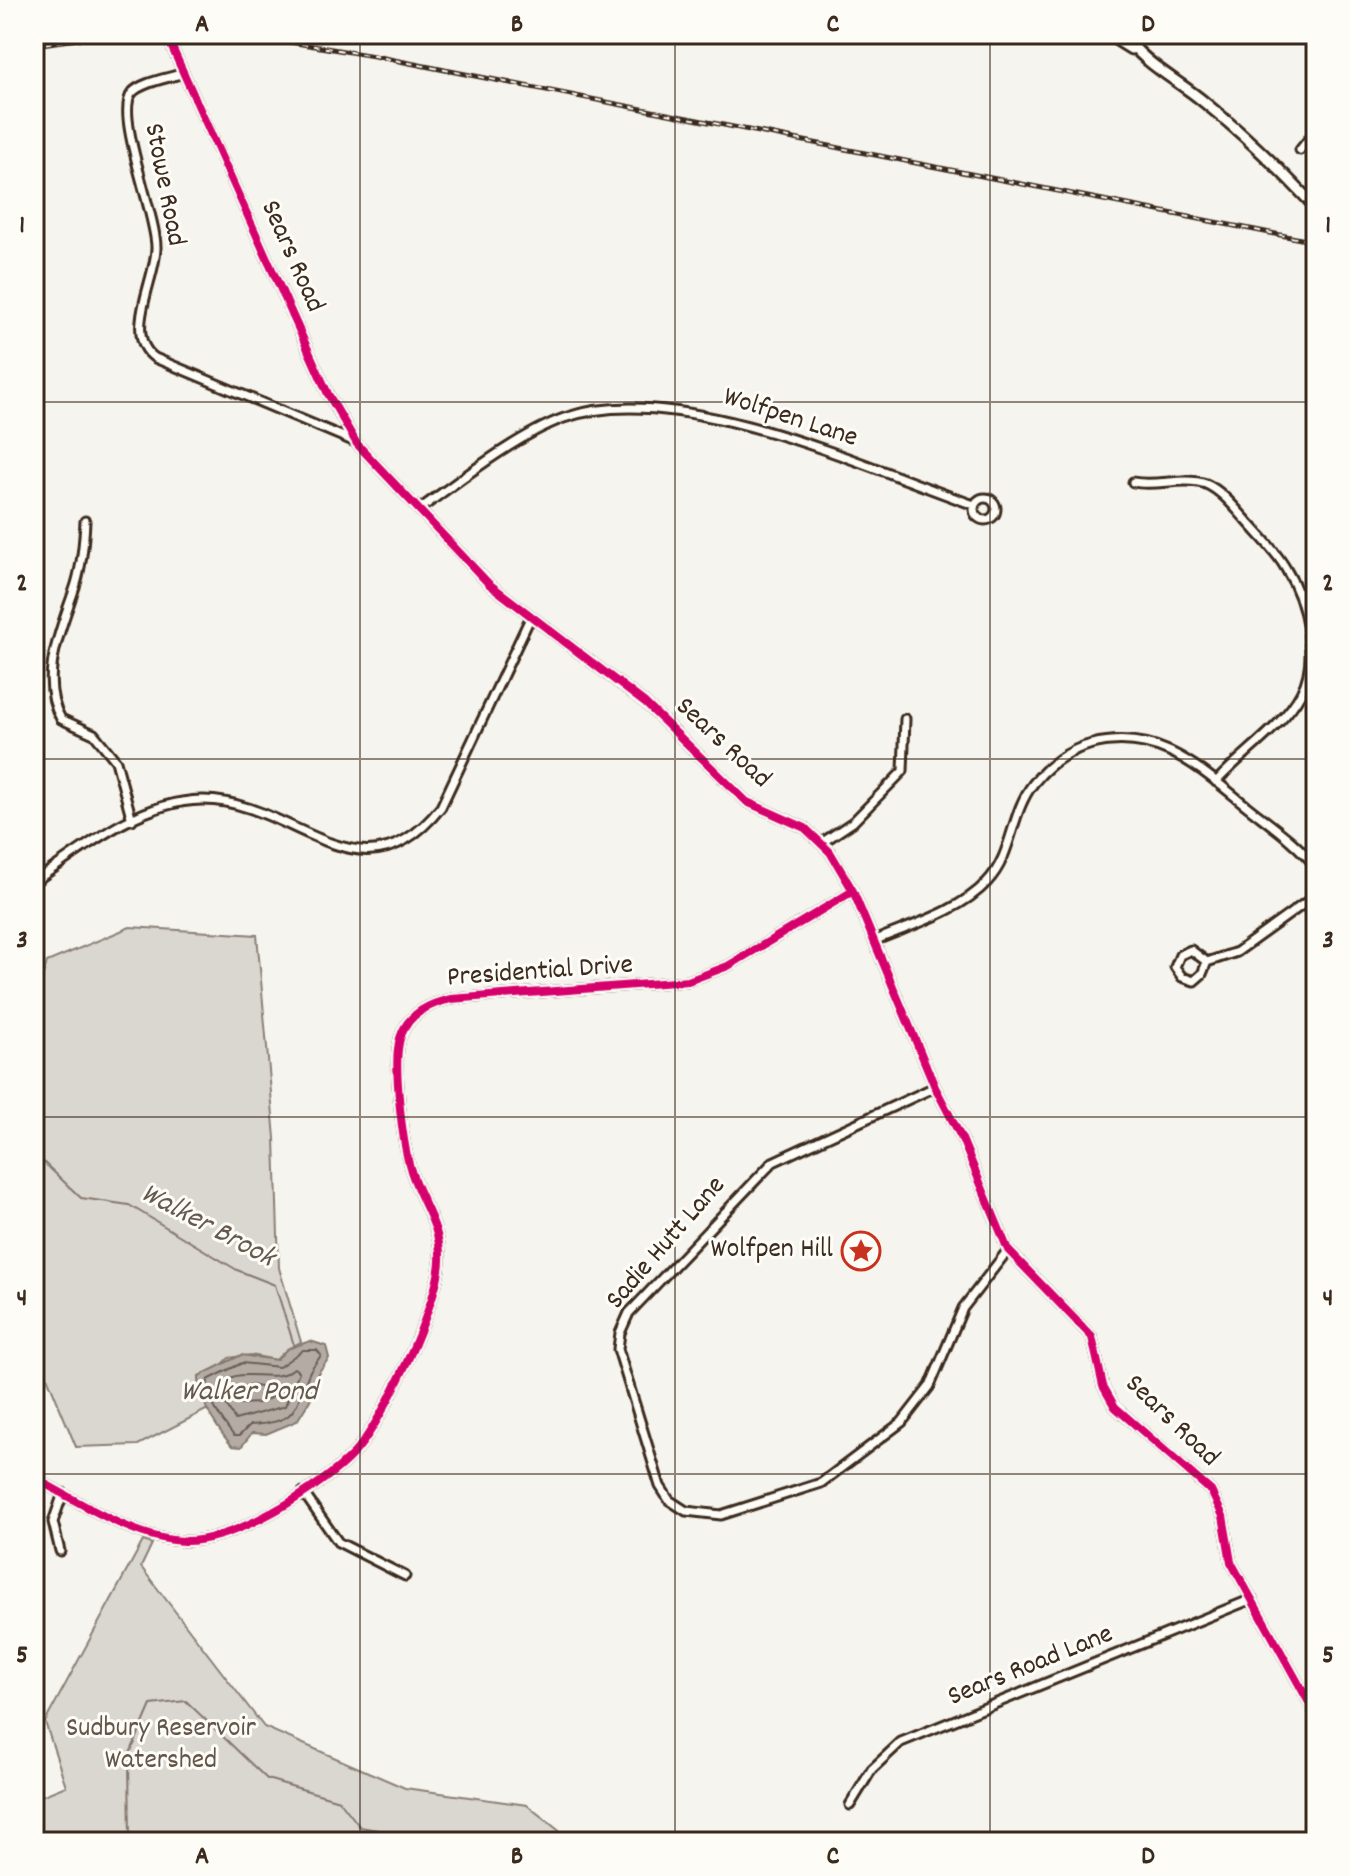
<svg xmlns="http://www.w3.org/2000/svg" width="1350" height="1876" font-family="Dekko,sans-serif">
<style>
.green{fill:#dad6d0;stroke:#8a8077;stroke-width:2}
.water{fill:#b4aca4;stroke:#84786e;stroke-width:2}
.lines{fill:none;stroke-linecap:round;stroke-linejoin:round}
.shore{stroke:#6b5e54;stroke-width:2}
.stream{stroke:#84786e;stroke-width:2}
.street-casing{stroke:#3b2a1e;stroke-width:13}
.secondary-casing{stroke:#3b2a1e;stroke-width:15}
.street{stroke:#fdfcf7;stroke-width:7}
.secondary{stroke:#fdfcf7;stroke-width:9}
.rail-casing{stroke:#3b2a1e;stroke-width:5}
.rail{stroke:#fdfcf7;stroke-width:2;stroke-dasharray:6;stroke-linecap:butt}
.cycleway-casing{stroke:#fdfcf7;stroke-width:13}
.cycleway{stroke:#d6006c;stroke-width:8}
.grid{fill:none;stroke:#3b2a1e;stroke-width:2;stroke-opacity:0.55}
.labels{text-anchor:middle;dominant-baseline:central;stroke-width:6;stroke-linejoin:round;paint-order:stroke}
.street-label{font-size:28px;fill:#3b2a1e;stroke:#fdfcf7}
.poi-label{font-size:28px;fill:#3b2a1e;stroke:#fdfcf7;text-anchor:end}
.park-label{font-size:28px;fill:#63554a;stroke:#fdfcf7}
.water-label{font-size:30px;font-style:italic;fill:#65584d;stroke:#fdfcf7}
.neatline{fill:none;stroke:#3b2a1e;stroke-width:3}
.grid-label{font-size:26px;text-anchor:middle;font-weight:bold;fill:#3b2a1e}
</style>
<rect width="100%" height="100%" fill="#f5f4ee"/>
<filter id="ink" filterUnits="userSpaceOnUse"><feTurbulence type="fractalNoise" baseFrequency=".0125" numOctaves="2"/><feDisplacementMap in="SourceGraphic" scale="16" xChannelSelector="R" yChannelSelector="G"/><feConvolveMatrix kernelMatrix="1 2 1 2 8 2 1 2 1" color-interpolation-filters="sRGB"/></filter>
<g filter="url(#ink)">
<path class="green" d="M130 927 257 935 275 1138 279 1268 301 1342 287 1349 276 1360 251 1355 229 1358 199 1389 208 1409 138 1445 76 1447 34 1345V1006L47 962Z
M143 1541 152 1544 141 1567 264 1727 405 1788 527 1805 573 1842H34V1799L66 1786 45 1722Z"/>
<path class="water" d="M310 1341 326 1346 329 1358 318 1373 310 1400 297 1421 266 1434 252 1433 241 1447 232 1446C216 1427 198 1401 199 1376L241 1355 276 1360 287 1349Z"/>
<g class="lines">
<path class="shore" d="M303 1350H317L321 1355C318 1361 313 1365 310 1371 293 1410 300 1422 250 1425L239 1436H234C223 1422 205 1398 208 1380L242 1363 279 1367Z
M294 1368 299 1372 285 1406 235 1420 218 1389C237 1360 271 1388 294 1368Z
M250 1385 275 1390 277 1395 259 1403 240 1404 234 1392Z"/>
<path class="stream" d="M34 1146 36 1155 81 1198 129 1205 237 1270 275 1285 294 1345
M130 1842 129 1756 151 1705 186 1701 267 1779 339 1800 360 1827 447 1842"/>
<g class="street-casing">
<path id="street" d="M166 34 328 394 357 444 489 584 645 703 747 802 805 828 830 852 853 891 935 1087 962 1139 1008 1250 1092 1337 1103 1386 1115 1407 1211 1491 1223 1516 1231 1562 1316 1715
M183 73C170 78 141 82 132 93 114 114 157 217 156 248 156 279 122 336 155 358L353 441
M1300 150 1316 130
M1133 482C1157 487 1183 476 1206 484 1222 491 1235 508 1247 521 1260 536 1276 551 1286 569 1306 601 1320 658 1301 693 1283 727 1242 753 1216 782
M974 509a11 11 0 1 1 22 0a11 11 0 1 1-22 0Z
M420 509C460 480 519 434 564 418 677 378 865 467 974 505
M85 521C84 542 82 564 76 584 63 625 37 677 61 719L94 734 116 761 132 820
M823 842 853 822 903 771 905 719
M34 882C83 848 140 801 202 800 294 799 361 909 441 807L531 616
M874 941C911 925 959 912 987 882 1013 855 1010 814 1033 784 1048 765 1069 750 1092 744 1159 728 1199 768 1248 807 1272 826 1297 843 1316 867
M1207 962 1191 950 1180 955 1175 967 1182 977 1194 981 1202 974 1207 962 1237 952 1316 895
M935 1087 773 1162 629 1313 620 1333 618 1349 660 1486 669 1500 686 1511 721 1515 821 1483 902 1422 930 1386 963 1308 1008 1250
M34 1478C79 1501 133 1539 184 1541 234 1542 320 1489 354 1453 383 1422 438 1304 440 1261 442 1224 417 1198 409 1164 402 1138 395 1074 398 1049 401 1019 423 1005 451 999L688 981 728 966 853 891
M303 1492 338 1542 405 1576
M60 1551 53 1522 63 1493
M850 1805 872 1769 901 1742 1252 1599"/>
</g>
<g class="secondary-casing">
<path id="secondary" d="M1107 34 1131 49
M1124 34C1142 63 1178 80 1204 102 1244 134 1281 170 1316 208"/>
</g>
<use href="#street" class="street"/>
<use href="#secondary" class="secondary"/>
<g class="rail-casing">
<path id="rail" d="M242 34 374 56 1316 242
M34 45 115 34"/>
</g>
<use href="#rail" class="rail"/>
<g class="cycleway-casing">
<path id="cycleway" d="M166 34 328 394 357 444 489 584 645 703 747 802 805 828 830 852 853 891 935 1087 962 1139 1008 1250 1092 1337 1103 1386 1115 1407 1211 1491 1223 1516 1231 1562 1316 1715
M34 1478C79 1501 133 1539 184 1541 234 1542 320 1489 354 1453 383 1422 438 1304 440 1261 442 1224 417 1198 409 1164 402 1138 395 1074 398 1049 401 1019 423 1005 451 999L688 981 728 966 853 891"/>
</g>
<use href="#cycleway" class="cycleway"/>
</g>
</g>
<path class="grid" d="M360 34V1842M675 34V1842M990 34V1842M34 402H1316M34 759H1316M34 1117H1316M34 1474H1316"/>
<defs>
<g id="sight-ring" transform="scale(2)"><circle r="9.5" fill="#fdfcf7" stroke="#c8321e" stroke-width="1.5"/><path d="M0-6L1.8-2.2L6-1.7L2.9 1.2L3.7 5.4L0 3.3L-3.7 5.4L-2.9 1.2L-6-1.7L-1.8-2.2Z" fill="#c8321e"/></g>
</defs>
<g fill-rule="evenodd">
<use href="#sight-ring" x="861" y="1251"/>
</g>
<g class="labels">
<g class="street-label">
<text transform="translate(163 185) rotate(79)">Stowe Road</text>
<text transform="translate(291 257) rotate(66)">Sears Road</text>
<text transform="translate(790 419) rotate(18)">Wolfpen Lane</text>
<text transform="translate(722 744) rotate(43)">Sears Road</text>
<text transform="translate(540 973) rotate(-4)">Presidential Drive</text>
<text transform="translate(667 1244) rotate(-49)">Sadie Hutt Lane</text>
<text transform="translate(1171 1422) rotate(44)">Sears Road</text>
<text transform="translate(1031 1667) rotate(-22)">Sears Road Lane</text>
</g>
<g class="poi-label">
<text x="833" y="1251">Wolfpen Hill</text>
</g>
<g class="park-label">
<text x="161" y="1730">Sudbury Reservoir<tspan x="161" dy="32">Watershed</tspan></text>
</g>
<g class="water-label">
<text transform="translate(207 1227) rotate(28)">Walker Brook</text>
<text x="249" y="1393">Walker Pond</text>
</g>
</g>
<rect width="1350" height="1876" fill="none" stroke="#fdfcf7" stroke-width="88"/>
<rect x="44" y="44" width="1262" height="1788" class="neatline"/>
<g class="grid-label">
<text x="202" y="31">A</text>
<text x="517" y="31">B</text>
<text x="833" y="31">C</text>
<text x="1148" y="31">D</text>
<text x="22" y="232">1</text>
<text x="1328" y="232">1</text>
<text x="22" y="590">2</text>
<text x="1328" y="590">2</text>
<text x="22" y="947">3</text>
<text x="1328" y="947">3</text>
<text x="22" y="1305">4</text>
<text x="1328" y="1305">4</text>
<text x="22" y="1662">5</text>
<text x="1328" y="1662">5</text>
<text x="202" y="1863">A</text>
<text x="517" y="1863">B</text>
<text x="833" y="1863">C</text>
<text x="1148" y="1863">D</text>
</g>
</svg>
